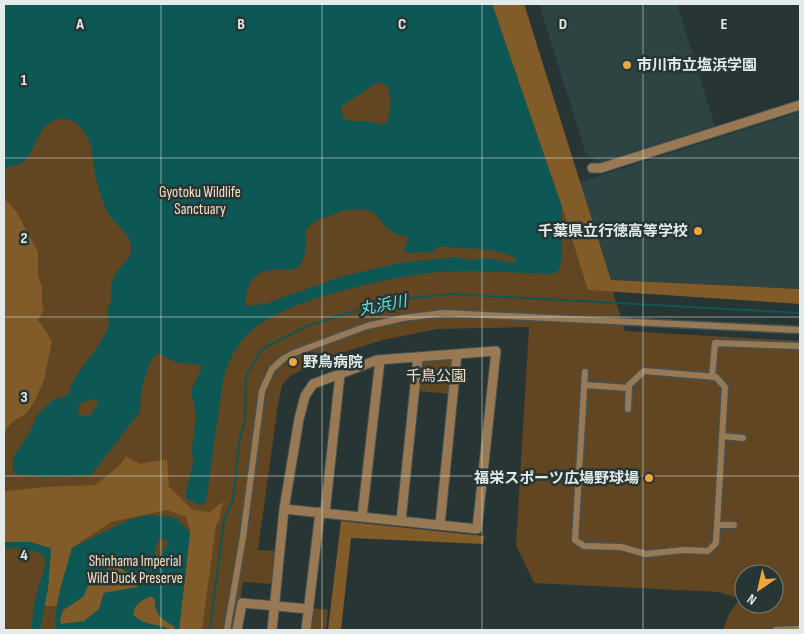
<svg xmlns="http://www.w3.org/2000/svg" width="804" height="634" font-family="'Sofia Sans Condensed','Noto Sans JP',sans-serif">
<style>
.built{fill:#2d4443}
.green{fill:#624521;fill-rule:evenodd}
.forest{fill:#815b28}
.water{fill:#0d5755;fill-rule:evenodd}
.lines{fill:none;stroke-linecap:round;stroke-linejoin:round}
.stream{stroke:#0d5755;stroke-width:2}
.pedestrian-casing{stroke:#455352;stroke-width:9}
.minor-casing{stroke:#455352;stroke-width:11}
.pedestrian{stroke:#987954;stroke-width:6}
.minor{stroke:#987954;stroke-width:9}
.grid{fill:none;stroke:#e2ebea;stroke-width:1;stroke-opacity:0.55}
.poi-dot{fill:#f0a63f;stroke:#273635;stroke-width:2}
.labels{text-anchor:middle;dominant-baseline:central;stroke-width:5;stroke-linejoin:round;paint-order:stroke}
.poi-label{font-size:15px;font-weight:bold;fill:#e2ebea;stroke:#273635;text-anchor:start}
.park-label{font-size:15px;fill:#f7dfc3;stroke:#273635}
.water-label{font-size:16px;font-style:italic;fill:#61e3df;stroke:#273635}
.grid-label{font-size:16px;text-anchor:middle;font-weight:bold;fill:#e2ebea;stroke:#273635;stroke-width:5;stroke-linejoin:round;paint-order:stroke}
</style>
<rect width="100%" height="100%" fill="#273635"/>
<path class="built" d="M539 4H677L715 126 600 162 586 154Z
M800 112V289L610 280 580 182Z"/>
<path class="green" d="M4 4H524L625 331 800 341V630H723L729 614 740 599 719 592 534 583 516 545 529 327 437 329 383 340 338 354 291 375 282 385 278 404 258 550 276 551 274 584 243 582 235 630H4ZM744 574H774V604H744Z
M450 357 454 360 452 394 418 391 421 362 424 359Z
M311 608 328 610 326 630H309Z"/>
<path class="forest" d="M492 4H524L611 280 800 289V304L588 290 562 207Z
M4 198 16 211 38 252V276L42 286V304L44 310 38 320 52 341 44 380 35 400 27 413 12 422 4 433Z
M126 456 140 464 167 459 169 487 193 510 210 512 223 501 219 521 216 525 202 630H179L190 532 186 517 167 510 111 522 72 548 57 606H44L48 588 51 548 29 542H4V489L6 491 45 487 95 485 118 467Z
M341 521 484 536 483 544 351 538 341 630H328Z
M111 564C120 566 136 577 138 587L104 593 99 609 84 622 61 624 60 619 63 610 80 599 88 586 101 577 107 566Z
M151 596 155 600 159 616 176 627 174 630 161 626 145 624 133 615C134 604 142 600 151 596Z"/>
<path class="water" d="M4 4H492L562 207V251L560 268 556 273 549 274C513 273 475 269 439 272 392 276 284 300 251 331 236 345 228 361 223 380L206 502 201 505 187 499 185 495 193 463 192 448 196 416 191 391 201 369V365L175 362 158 353C148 360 144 382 141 393 139 401 142 406 139 413L91 475 44 477 15 474 13 472V458L31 430 37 415 53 400 68 395C74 370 100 351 108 327 110 321 107 318 107 312 107 308 110 305 111 301 112 292 110 284 115 275 120 265 133 259 131 247 130 234 120 228 112 219 101 204 96 179 93 162 92 157 93 151 91 146 87 133 76 116 60 119 39 122 38 144 27 158 21 165 12 166 4 169ZM378 82 388 86 391 100 388 121 382 125C376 123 371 121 365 121 353 121 340 124 342 106ZM345 210H365L374 212C382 224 392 236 407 236L408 240 404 250 407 253 432 252 440 246C469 251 488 245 516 258L517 261 506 262 487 258 472 260 456 257 399 263 340 277 265 304 245 306C246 298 247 287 252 280 273 254 310 295 305 232L310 225 320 219ZM91 399 98 402V407L93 409 92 415 84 416 78 414 79 404Z
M150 515 176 518 190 532 179 630H174L175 627C164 620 154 615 155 600L151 596C142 600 134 604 133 615 145 626 155 622 169 630H56C53 605 65 574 72 548L128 520ZM160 538 169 542 161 555 162 564 157 568C152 561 155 545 160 538ZM111 564C120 566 136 577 138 587L104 593 99 609 84 621 61 624 60 619 63 610 83 597 88 586 96 582Z
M4 542H29L51 548 48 588 40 630H31L35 599 44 570 45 561 42 554C32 550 14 546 4 549Z"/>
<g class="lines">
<path class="stream" d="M210 630 224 520 233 499 240 437 245 421 246 376 262 349 307 326 374 305 412 298 451 294 800 313"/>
<g class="pedestrian-casing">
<path id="pedestrian" d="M585 372 575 540 584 546 621 547 646 554 684 550 708 551 716 543 725 387 716 377 644 371 629 385 628 409
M712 377 715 343 800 346
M584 385 629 388
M722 436 743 438
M717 525H734
M227 630 243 537 262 391 272 369 283 359 294 353 367 326 403 318 444 313 800 330
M776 630 800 629"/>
</g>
<g class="minor-casing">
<path id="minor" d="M592 168H601L800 105
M325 513 340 374
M362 517 380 360
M401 521 418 357
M440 525 457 354
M237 630 242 603 309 609
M272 630 284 509 299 419 305 396 313 384 377 360 496 351 477 529 284 509
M306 630 320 512"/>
</g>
<use href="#pedestrian" class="pedestrian"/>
<use href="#minor" class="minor"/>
</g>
<path class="grid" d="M161 4V630M322 4V630M482 4V630M643 4V630M4 158H800M4 317H800M4 476H800"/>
<g class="poi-dot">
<circle cx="627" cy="65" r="5"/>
<circle cx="698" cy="231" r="5"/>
<circle cx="293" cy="362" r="5"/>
<circle cx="649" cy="478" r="5"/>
</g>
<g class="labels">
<g class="poi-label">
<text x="637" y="65">市川市立塩浜学園</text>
<text x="688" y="231" text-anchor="end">千葉県立行徳高等学校</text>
<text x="303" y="362">野鳥病院</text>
<text x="639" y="478" text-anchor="end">福栄スポーツ広場野球場</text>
</g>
<g class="park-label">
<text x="200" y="192">Gyotoku Wildlife<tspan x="200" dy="17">Sanctuary</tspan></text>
<text x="436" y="376">千鳥公園</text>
<text x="135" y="561">Shinhama Imperial<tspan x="135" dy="17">Wild Duck Preserve</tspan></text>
</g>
<g class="water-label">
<text transform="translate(383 306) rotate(-11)">丸浜川</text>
</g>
</g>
<g class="grid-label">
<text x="80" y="29">A</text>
<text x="241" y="29">B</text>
<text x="402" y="29">C</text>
<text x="563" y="29">D</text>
<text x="724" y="29">E</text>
<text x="24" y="85">1</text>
<text x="24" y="243">2</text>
<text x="24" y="402">3</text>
<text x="24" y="560">4</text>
</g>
<rect width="804" height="634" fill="none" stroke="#e2ebea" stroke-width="10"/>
<g transform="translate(759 589) rotate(214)"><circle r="24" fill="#273635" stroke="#727e7d"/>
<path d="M0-4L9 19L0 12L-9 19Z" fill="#f0a63f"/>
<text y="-8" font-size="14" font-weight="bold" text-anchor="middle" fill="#e2ebea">N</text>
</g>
</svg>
